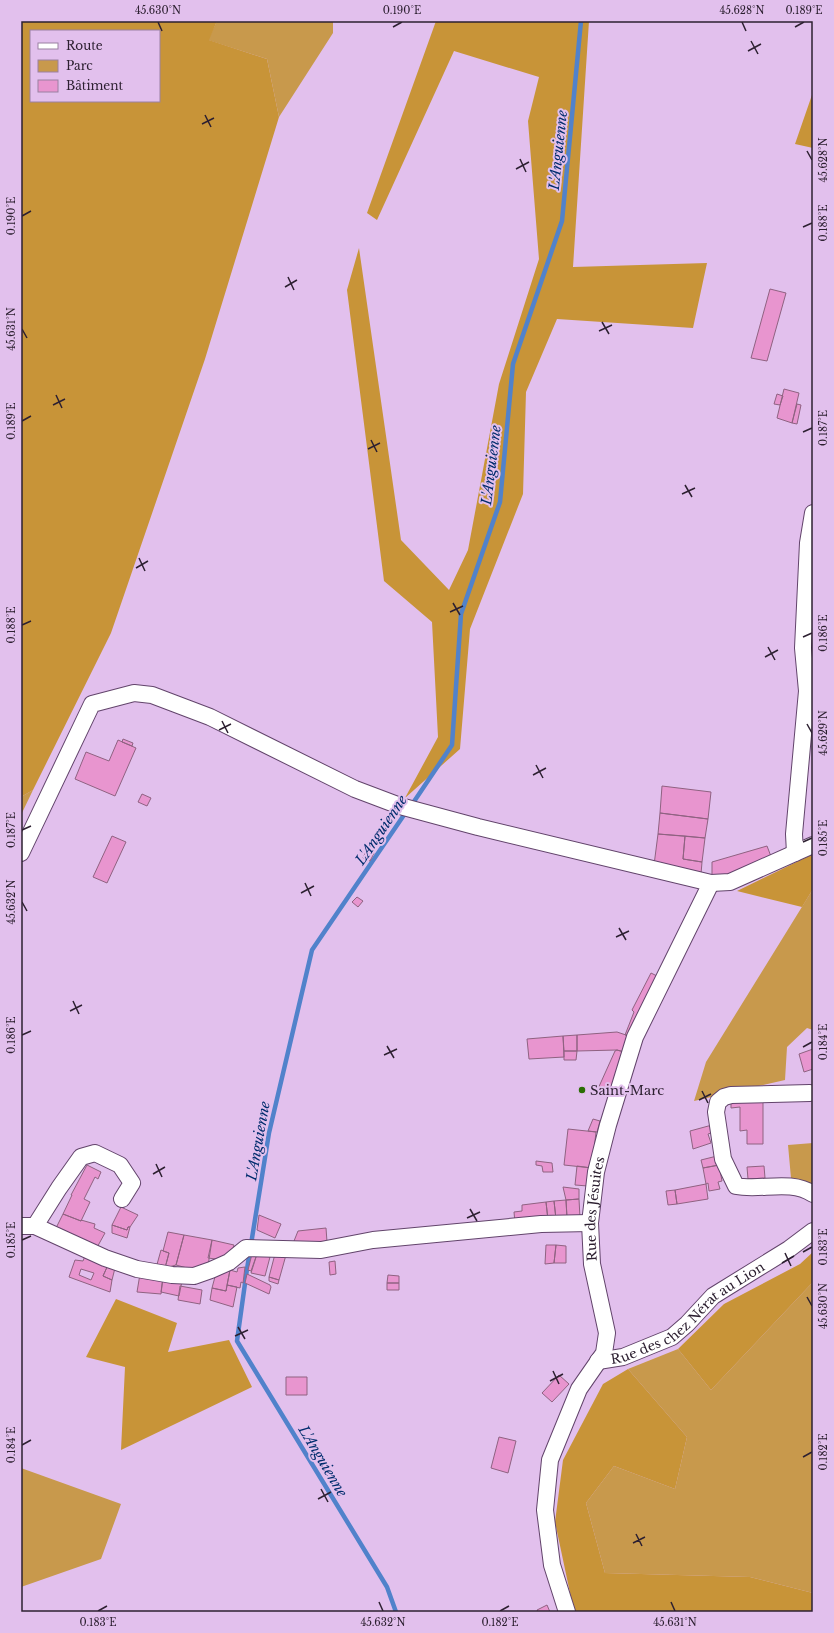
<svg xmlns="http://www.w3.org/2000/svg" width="834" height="1633" font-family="'Libre Baskerville',serif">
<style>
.green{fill:#c8994c}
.forest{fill:#c89438;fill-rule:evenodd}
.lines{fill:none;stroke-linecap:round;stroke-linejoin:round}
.stream{stroke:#5182cb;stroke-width:4.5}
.building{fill:#e895cf;stroke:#8f6281;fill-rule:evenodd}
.street-casing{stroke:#62446b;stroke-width:18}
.street{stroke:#fff;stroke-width:16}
.ticks{fill:none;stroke:#2d2031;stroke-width:1.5}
.poi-dot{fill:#2a6d04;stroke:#e2c0ed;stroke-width:1.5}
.labels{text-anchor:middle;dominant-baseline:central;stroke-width:4;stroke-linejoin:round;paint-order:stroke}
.poi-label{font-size:13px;fill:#2d2031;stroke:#e2c0ed;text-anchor:start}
.street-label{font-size:13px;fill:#2d2031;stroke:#e2c0ed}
.water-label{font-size:14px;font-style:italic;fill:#002c6d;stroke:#e2c0ed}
.neatline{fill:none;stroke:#2d2031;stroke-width:1.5}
.ticks-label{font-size:10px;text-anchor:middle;fill:#2d2031}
</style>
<rect width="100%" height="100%" fill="#e2c0ed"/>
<path class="green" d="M217 21H333V33L279 117 267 59 208 40Z
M33 790 21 815V797Z
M813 889V1030L807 1028 787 1047 785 1080 694 1101 706 1062Z
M813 1143V1192L791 1178 788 1145Z
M813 1282V1593L750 1577 605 1573 586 1503 614 1466 675 1489 687 1437 628 1369 678 1349 711 1390Z
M21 1468 121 1504 101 1559 21 1587Z"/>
<path class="forest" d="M21 21H217L209 40 267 59 279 117 205 359 111 633 33 790 21 797ZM31 31H159V101H31Z
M436 21H589L573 267 707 263 693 328 557 319 526 392 523 494 470 629 460 749 405 798 438 737 432 622 384 581 347 290 359 248 401 540 449 590 468 550 499 384 539 259 528 121 539 77 454 51 377 220 367 213Z
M813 92V148L795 144Z
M813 854V889L802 907 737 891Z
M813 1252V1282L711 1390 678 1349 724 1304 800 1264Z
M116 1299 177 1323 168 1352 229 1340 252 1387 121 1450 125 1367 86 1357Z
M628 1369 687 1437 675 1489 614 1466 586 1503 605 1573 750 1577 813 1593V1612H576L573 1607 555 1522 563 1460 603 1384Z"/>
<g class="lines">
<path class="stream" d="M411 806 452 745 461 614 500 502 513 364 562 221 581 21
M396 1612 387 1587 237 1341 247 1269 269 1133 312 950 406 812"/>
</g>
<path class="building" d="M770 289 786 293 767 361 751 358Z
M784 389 799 393 792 423 777 418Z
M777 394 783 396 780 405 774 404Z
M797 404 801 405 797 424 792 423Z
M123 739 133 743 132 746 122 742Z
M118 740 136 748 115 796 75 779 86 752 109 761Z
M662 786 711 792 708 819 660 813Z
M142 794 151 798 147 806 138 802Z
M660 813 708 819 705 838 658 834Z
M658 834 685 836 683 859 702 862 701 874 654 865Z
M112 836 126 842 107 883 93 877Z
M685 836 705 838 702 862 683 859Z
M767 846 772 859 746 870 716 877 712 876V862Z
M367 849 374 853 370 861 363 858Z
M357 897 363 901 358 907 352 902Z
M651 973 659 977 629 1036 625 1035 634 1012 632 1010Z
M617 1032 629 1036 624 1052 617 1050 577 1051V1035Z
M577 1035V1051H564L563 1036Z
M563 1036 564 1057 529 1059 527 1039Z
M813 1049V1069L804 1072 799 1054Z
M617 1050 624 1052 609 1096 597 1091 615 1051Z
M564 1051H577L576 1060H564Z
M763 1099V1144H747V1130L740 1131V1107L731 1108V1100Z
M593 1119 600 1121 597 1132 588 1131Z
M712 1125 714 1132 708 1134 711 1143 693 1149 690 1131Z
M568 1129 596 1132 592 1168 564 1165Z
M717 1156 719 1165 703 1168 701 1160Z
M536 1161 552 1163 553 1172H543L542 1166 536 1165Z
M87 1165 101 1172 98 1179 95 1177 84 1199 90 1202 81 1221 63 1214 72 1195H71Z
M719 1165 722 1181 718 1182 720 1189 709 1191 708 1183 706 1184 703 1168Z
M577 1166 592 1168 588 1186 575 1185Z
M764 1166 765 1178 748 1179 747 1167Z
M706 1184 708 1199 677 1204 675 1190Z
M563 1187 579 1189V1199L566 1200Z
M675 1190 677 1204 668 1205 666 1191Z
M579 1199 580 1218H567L566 1200Z
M566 1200 567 1218 556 1219 554 1201Z
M554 1201 556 1219 548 1220 546 1202Z
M546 1202 548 1220 515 1223 514 1212 522 1211V1205Z
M121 1207 138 1215 130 1227H128L127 1230 112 1225Z
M63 1214 81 1221V1220L95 1224 94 1228 105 1233 95 1251 54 1232Z
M259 1215 281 1224 275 1238 257 1230Z
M112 1225 127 1230 128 1227H130L127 1238 112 1233Z
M326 1228 327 1242 292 1246 298 1231Z
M168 1232 184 1235 176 1265 165 1268 169 1253 163 1251Z
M184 1235 212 1240 208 1266 200 1265 198 1271 176 1265Z
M212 1240 234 1245 231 1257 223 1260 208 1258Z
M546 1245H556L554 1263 545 1264Z
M556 1245 566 1246V1263H554Z
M161 1250 169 1253 165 1268H156Z
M252 1254H257L251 1271 248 1270Z
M257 1254 270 1257 265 1276 251 1273Z
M275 1254 286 1255 279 1280 269 1277Z
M85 1256 108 1265 103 1276 112 1280 110 1292 69 1277 75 1260 83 1261ZM81 1269 94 1273 91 1280 79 1275Z
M335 1261 336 1274 330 1275 329 1262Z
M108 1265 115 1268 112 1280 103 1276Z
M245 1267 243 1283 241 1282 240 1288 227 1285 230 1270 237 1272 238 1268Z
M230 1270 226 1291 212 1288 216 1273Z
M140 1274 163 1277 161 1294 137 1292Z
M247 1274 270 1285 271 1287 269 1294 245 1283Z
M388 1275 399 1276V1283H387Z
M163 1277 182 1281 179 1296 161 1292Z
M269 1277 279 1280 278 1284 269 1281Z
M387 1283H399V1290H387Z
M227 1285 237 1287 233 1307 210 1300 212 1288 226 1291Z
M180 1286 202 1290 200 1304 178 1300Z
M559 1375 569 1384 552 1402 542 1393Z
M286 1377H307V1395H286Z
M499 1437 516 1441 508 1473 491 1468Z
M547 1605 550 1612H538L537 1610Z"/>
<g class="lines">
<g class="street-casing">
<g id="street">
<path d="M21 853 92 704 134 693 152 695 210 717 355 789 400 806 478 827 711 883 730 882 813 845"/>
<path d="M795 853 794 834 807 691 803 648 808 543 813 513"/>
<path d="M810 1093 731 1095 724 1097 718 1102 716 1112 723 1159 736 1186C761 1191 790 1179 813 1194"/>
<path d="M21 1226H35L59 1188 81 1157 95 1153 120 1165 132 1183 122 1199"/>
<path d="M35 1226 105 1258 137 1269 172 1275 194 1276 211 1270 229 1262 246 1248 321 1250 373 1240 541 1224 590 1223"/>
<path id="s1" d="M598 1361 623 1357 672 1337 687 1324 713 1296 789 1249 813 1231"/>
<path id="s2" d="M567 1612 552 1565 545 1510 550 1460 579 1389 604 1353 607 1333 592 1264 590 1223 596 1172 608 1125 635 1037 711 883"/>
</g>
</g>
<use href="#street" class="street"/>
</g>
<path class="ticks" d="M158 22 162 31M742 22 746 31M393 27 402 22M795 27 804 22M751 41 758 54M748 51 761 44M205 115 211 127M202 124 214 118M807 151 812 160M520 159 526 172M516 169 529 162M22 216 31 211M803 227 812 223M288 277 294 290M285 287 297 280M602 322 609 334M22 329 27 338M599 331 612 325M56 395 62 408M53 405 65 399M22 421 31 416M803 432 812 428M371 440 377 452M368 449 380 443M685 485 692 497M682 494 695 488M139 558 145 571M136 568 148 561M453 603 460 615M450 612 463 606M22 625 31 621M803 637 812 633M768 647 775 660M765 657 778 650M222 721 228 733M807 724 812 733M219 730 231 724M536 765 543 778M533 775 546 768M22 830 31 826M803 842 812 838M305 883 311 896M301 893 314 886M22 902 27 911M619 928 626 940M616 937 629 931M73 1001 79 1014M70 1011 82 1005M22 1035 31 1031M387 1046 394 1058M803 1047 812 1042M384 1055 397 1049M702 1091 708 1103M699 1100 711 1094M156 1164 162 1177M153 1174 165 1167M470 1209 477 1221M467 1218 480 1212M22 1240 31 1236M803 1252 812 1247M785 1253 791 1266M782 1263 794 1256M807 1297 812 1306M238 1327 245 1339M235 1336 248 1330M553 1371 559 1384M550 1381 563 1374M22 1445 31 1440M803 1457 812 1452M321 1489 328 1502M318 1499 331 1492M636 1534 642 1546M633 1543 645 1537M379 1602 383 1611M671 1602 675 1611M98 1611 107 1606M500 1611 509 1606"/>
<circle class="poi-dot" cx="582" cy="1090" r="4"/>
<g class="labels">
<g class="poi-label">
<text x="590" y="1090">Saint-Marc</text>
</g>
<g class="street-label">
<text stroke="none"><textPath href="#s2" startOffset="422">Rue des Jésuites</textPath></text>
<text stroke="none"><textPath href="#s1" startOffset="104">Rue des chez Nérat au Lion</textPath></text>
</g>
<g class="water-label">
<text transform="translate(558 150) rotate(-84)">L'Anguienne</text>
<text transform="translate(491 465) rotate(-83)">L'Anguienne</text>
<text transform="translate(381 830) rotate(-56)">L'Anguienne</text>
<text transform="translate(258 1141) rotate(-80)">L'Anguienne</text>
<text transform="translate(323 1461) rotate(59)">L'Anguienne</text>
</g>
</g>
<rect width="834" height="1633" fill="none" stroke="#e2c0ed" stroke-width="44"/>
<rect x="30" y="30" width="130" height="72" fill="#e2c0ed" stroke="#9a80a2"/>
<rect x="38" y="43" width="20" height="6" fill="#ffffff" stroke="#9a80a2"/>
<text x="66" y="50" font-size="12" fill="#2d2031">Route</text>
<rect x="38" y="60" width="20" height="12" fill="#c8994c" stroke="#9a80a2"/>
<text x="66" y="70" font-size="12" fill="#2d2031">Parc</text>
<rect x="38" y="80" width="20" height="12" fill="#e895cf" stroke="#9a80a2"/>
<text x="66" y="90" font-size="12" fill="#2d2031">Bâtiment</text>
<rect x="22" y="22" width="790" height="1589" class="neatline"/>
<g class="ticks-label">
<text x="158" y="14">45.630°N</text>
<text x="402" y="14">0.190°E</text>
<text x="742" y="14">45.628°N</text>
<text x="804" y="14">0.189°E</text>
<text transform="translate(823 160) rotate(-90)" y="4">45.628°N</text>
<text transform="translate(11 216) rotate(-90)" y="4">0.190°E</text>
<text transform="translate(823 223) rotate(-90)" y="4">0.188°E</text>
<text transform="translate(11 329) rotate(-90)" y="4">45.631°N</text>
<text transform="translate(11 421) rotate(-90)" y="4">0.189°E</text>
<text transform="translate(823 428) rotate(-90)" y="4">0.187°E</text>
<text transform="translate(11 625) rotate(-90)" y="4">0.188°E</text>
<text transform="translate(823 633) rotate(-90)" y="4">0.186°E</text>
<text transform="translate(823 733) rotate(-90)" y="4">45.629°N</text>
<text transform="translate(11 830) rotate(-90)" y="4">0.187°E</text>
<text transform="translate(823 838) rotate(-90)" y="4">0.185°E</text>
<text transform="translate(11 902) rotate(-90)" y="4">45.632°N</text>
<text transform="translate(11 1035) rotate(-90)" y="4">0.186°E</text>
<text transform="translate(823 1042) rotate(-90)" y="4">0.184°E</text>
<text transform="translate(11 1240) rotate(-90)" y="4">0.185°E</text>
<text transform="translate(823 1247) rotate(-90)" y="4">0.183°E</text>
<text transform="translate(823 1306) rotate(-90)" y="4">45.630°N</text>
<text transform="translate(11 1445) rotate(-90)" y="4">0.184°E</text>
<text transform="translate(823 1452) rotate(-90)" y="4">0.182°E</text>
<text x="98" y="1626">0.183°E</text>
<text x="383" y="1626">45.632°N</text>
<text x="500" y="1626">0.182°E</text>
<text x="675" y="1626">45.631°N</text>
</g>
</svg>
